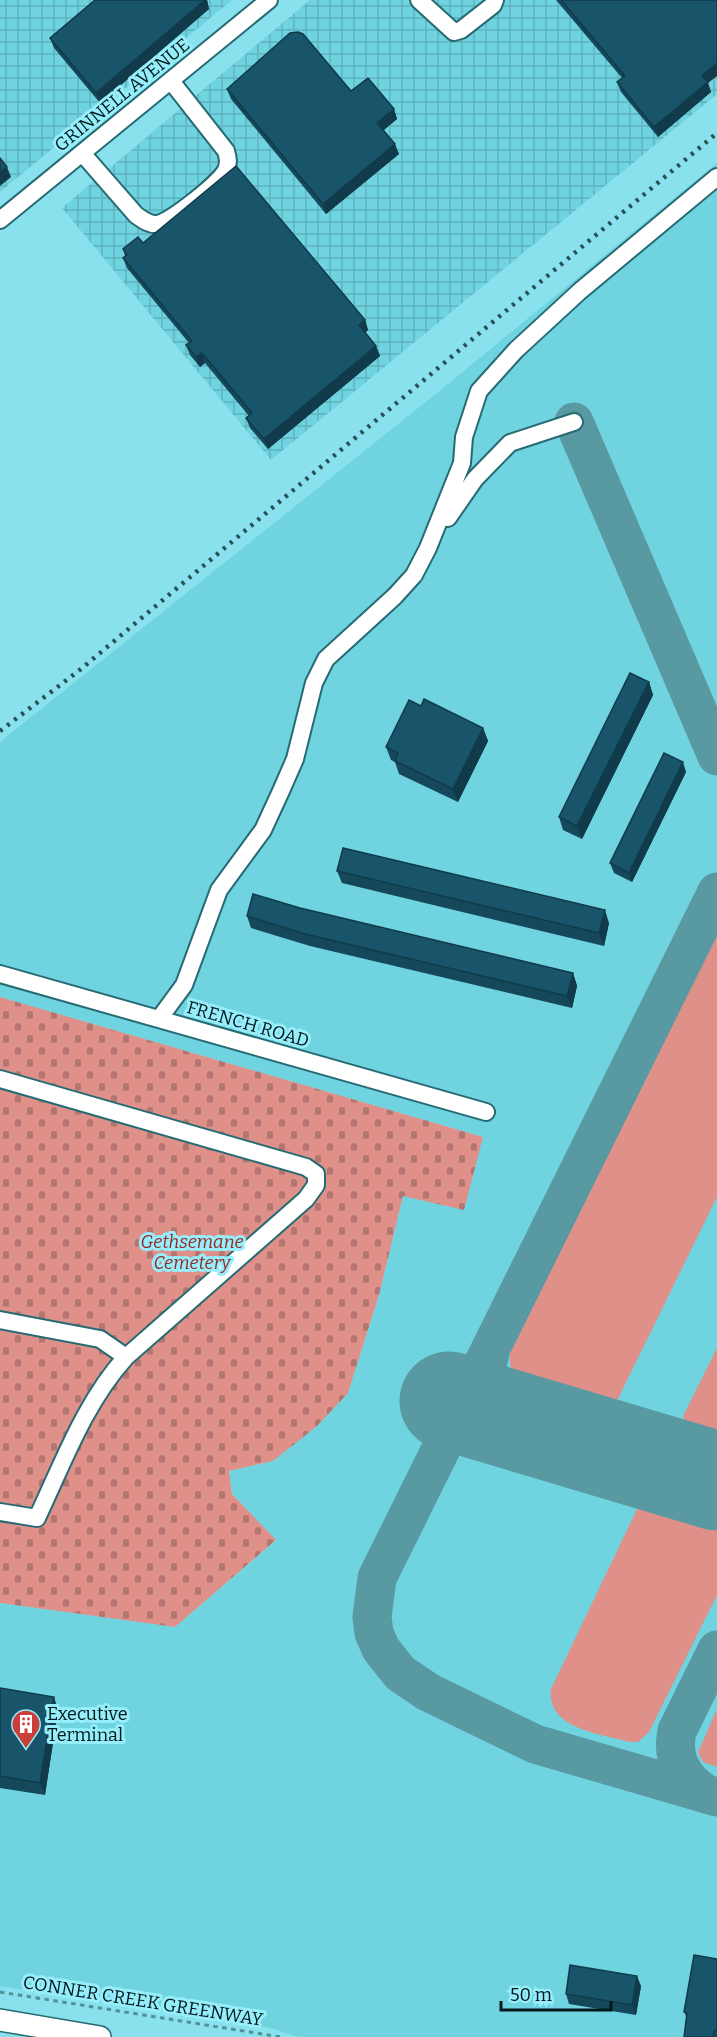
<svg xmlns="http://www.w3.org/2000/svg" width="717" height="2037" font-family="Bitter,serif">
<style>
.built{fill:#70d3e0}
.industrial{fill:url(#industrial-grid)}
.grass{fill:#df9189}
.cemetery{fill:url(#cemetery-stones)}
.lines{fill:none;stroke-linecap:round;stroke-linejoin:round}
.taxiway{stroke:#5899a2;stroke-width:39}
.runway{stroke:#5899a2;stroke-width:99}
.minor-casing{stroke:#266b74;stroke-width:20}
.major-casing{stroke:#266b74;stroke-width:24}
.path{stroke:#529199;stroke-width:3;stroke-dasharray:4.5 4.5;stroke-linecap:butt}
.minor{stroke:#fff;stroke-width:16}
.major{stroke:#fff;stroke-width:21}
.rail{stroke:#275157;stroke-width:4.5;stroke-dasharray:3 6;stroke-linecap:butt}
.wall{fill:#15485b}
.shaded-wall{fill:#113b4a}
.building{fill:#18546a;stroke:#113b4a;stroke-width:1.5}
.labels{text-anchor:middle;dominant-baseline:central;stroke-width:6;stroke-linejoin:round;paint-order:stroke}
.street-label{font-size:18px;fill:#00181c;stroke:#95eef9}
.park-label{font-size:18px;font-style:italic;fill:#982625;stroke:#95eef9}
.poi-label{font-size:18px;fill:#00181c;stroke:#95eef9;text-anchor:start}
</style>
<defs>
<pattern id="industrial-grid" width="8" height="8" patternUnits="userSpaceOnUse" patternTransform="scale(1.5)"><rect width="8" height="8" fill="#70d3e0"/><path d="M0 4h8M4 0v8" fill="none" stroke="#5fb4c0"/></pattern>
<pattern id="cemetery-stones" width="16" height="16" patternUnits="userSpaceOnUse" patternTransform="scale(1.5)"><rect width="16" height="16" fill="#df9189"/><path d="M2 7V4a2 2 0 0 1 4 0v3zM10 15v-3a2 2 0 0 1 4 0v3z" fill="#b2756f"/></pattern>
</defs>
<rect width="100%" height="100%" fill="#88e1ec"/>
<path class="built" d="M717 163V2037H298L271 2028 0 1986V1603L175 1627 276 1541 232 1494 229 1471 273 1461 348 1393 379 1295 403 1196 483 1137 0 997V742L442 389Z"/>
<path class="industrial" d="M0 0H232L0 192Z
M310 0H717V94L271 460 62 208Z"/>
<path class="grass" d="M717 932V1197L611 1413 531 1390C512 1381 506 1364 512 1345Z
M717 1348V1443L690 1436 683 1416Z
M663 1498 717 1515V1595L649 1732 638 1742H630C602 1734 546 1729 551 1689L638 1507Z
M717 1709V1767L703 1762 698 1752Z"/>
<path class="cemetery" d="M0 997 483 1137 464 1210 403 1196 379 1295 348 1393 317 1426 273 1461 229 1471 232 1494 276 1540 175 1627 0 1603Z"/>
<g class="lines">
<path class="taxiway" d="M574 422 717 756
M717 892 377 1578 372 1617 374 1633 381 1649 400 1673 428 1692 535 1744 717 1797
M490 1353C483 1379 485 1399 506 1417
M706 1794C683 1779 671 1759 677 1731L717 1650"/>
<path class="runway" d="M449 1401 717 1481"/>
<g class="minor-casing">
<path id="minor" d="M419 0 454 32 461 30 493 5 495 0
M82 153 136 215C142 219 149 225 157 224 170 223 220 182 226 170 229 163 228 158 226 151L171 81
M0 220 269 0
M448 518 475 479 510 443 574 422
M0 974 486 1112
M159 1019 184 985 219 890 263 830 281 791 295 759 314 683 326 659 395 596 414 575 428 548 462 463 464 437 479 391 516 350 580 291 717 177
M0 1079 306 1167 316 1174V1185L306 1199 126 1357C85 1402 63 1463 37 1518L0 1512
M0 1320 100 1339 126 1357"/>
</g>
<g class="major-casing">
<path id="major" d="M0 2020 100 2037"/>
</g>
<path class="path" d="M0 1992 281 2037"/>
<use href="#minor" class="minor"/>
<use href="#major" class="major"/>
<path class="rail" d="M0 731 81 669 717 133"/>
</g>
<path class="wall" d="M95 0H207L209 9 100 103 54 48 50 38Z
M556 0H717L708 83 711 92 658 137 621 92 617 82 622 78Z
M227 89 351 91 394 109 397 119 384 130 399 154 326 214 231 99Z
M143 243 365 320 368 330 365 333 376 346 380 356 268 449 250 428 246 418 249 416 205 363 200 367 190 355 186 345 189 343 127 268 123 258 125 256 123 249Z
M649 682 653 695 582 839 563 830 559 817Z
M421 706 483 728 488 741 458 802 399 774 395 762 391 760 386 747Z
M686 772 632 882 614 873 610 863Z
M337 871 609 923 604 946 342 883Z
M300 908 573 973 577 986 572 1008 310 946 251 928 247 916Z
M0 1688 58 1710 45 1795 0 1788Z
M717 1959V2037H684L687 2018 684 2012Z
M641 1986 636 2015 569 2004 566 1994Z"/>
<path class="shaded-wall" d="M205 0H207L209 9 100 103 96 93Z
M717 63V76L708 83 711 92 658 137 654 127 702 76Z
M394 109 397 119 381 132 377 123Z
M395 144 399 154 326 214 323 204Z
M7 167 11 177 0 186V173Z
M365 320 368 330 362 335 359 325Z
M376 346 380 356 268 449 264 439Z
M202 353 205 363 200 367 196 357Z
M649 682 653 695 582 839 577 826Z
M483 728 488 741 458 802 453 789Z
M683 762 686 772 632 882 629 873Z
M605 910 609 923 604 946 599 933Z
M573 973 577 986 572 1008 567 996Z
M54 1697 58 1710 45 1795 40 1783Z
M637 1976 641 1986 636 2015 632 2005Z"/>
<path class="building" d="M95 0H205L96 93 50 38Z
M561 0H717V63L702 76 708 82 654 127 617 82 625 76Z
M298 32 303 34 351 91 368 78 394 109 377 123 395 144 323 204 227 89 290 33Z
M0 158 7 167 0 173Z
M236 166 365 320 359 325 376 346 264 439 246 418 252 413 202 353 196 357 186 345 192 341 123 258 127 255 123 249 138 237 143 243Z
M630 673 649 682 577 826 559 817Z
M424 699 483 728 453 789 395 761 398 753 386 747 409 700 421 706Z
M664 753 683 762 629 873 610 863Z
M343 848 605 910 599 933 337 871Z
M253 894 300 908 573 973 567 996 305 934 247 916Z
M0 1688 54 1697 40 1783 0 1776Z
M694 1955 717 1959V2031H714L713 2037H684L687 2013 684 2012Z
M570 1965 637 1976 632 2005 566 1994Z"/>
<defs>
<g id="building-pin" transform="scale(1.5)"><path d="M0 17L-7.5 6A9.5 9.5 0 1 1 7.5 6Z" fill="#cc3e3a" stroke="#95eef9"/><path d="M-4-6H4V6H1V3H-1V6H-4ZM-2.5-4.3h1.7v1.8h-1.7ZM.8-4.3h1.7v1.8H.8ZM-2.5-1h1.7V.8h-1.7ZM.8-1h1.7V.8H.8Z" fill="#fff"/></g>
</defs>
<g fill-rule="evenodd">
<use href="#building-pin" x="26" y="1724"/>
</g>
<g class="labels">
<g class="street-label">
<text transform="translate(122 95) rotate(-39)">GRINNELL AVENUE</text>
<text transform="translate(248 1024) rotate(16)">FRENCH ROAD</text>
<text transform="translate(143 2001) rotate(9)">CONNER CREEK GREENWAY</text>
</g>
<g class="park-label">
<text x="192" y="1242">Gethsemane<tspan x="192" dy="21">Cemetery</tspan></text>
</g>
<g class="poi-label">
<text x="47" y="1714">Executive<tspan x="47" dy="21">Terminal</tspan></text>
</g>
</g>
<path d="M501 2001v9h110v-9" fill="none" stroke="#00181c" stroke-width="3"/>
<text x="510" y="2001" font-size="18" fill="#00181c" stroke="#95eef9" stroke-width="4.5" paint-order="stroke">50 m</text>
</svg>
